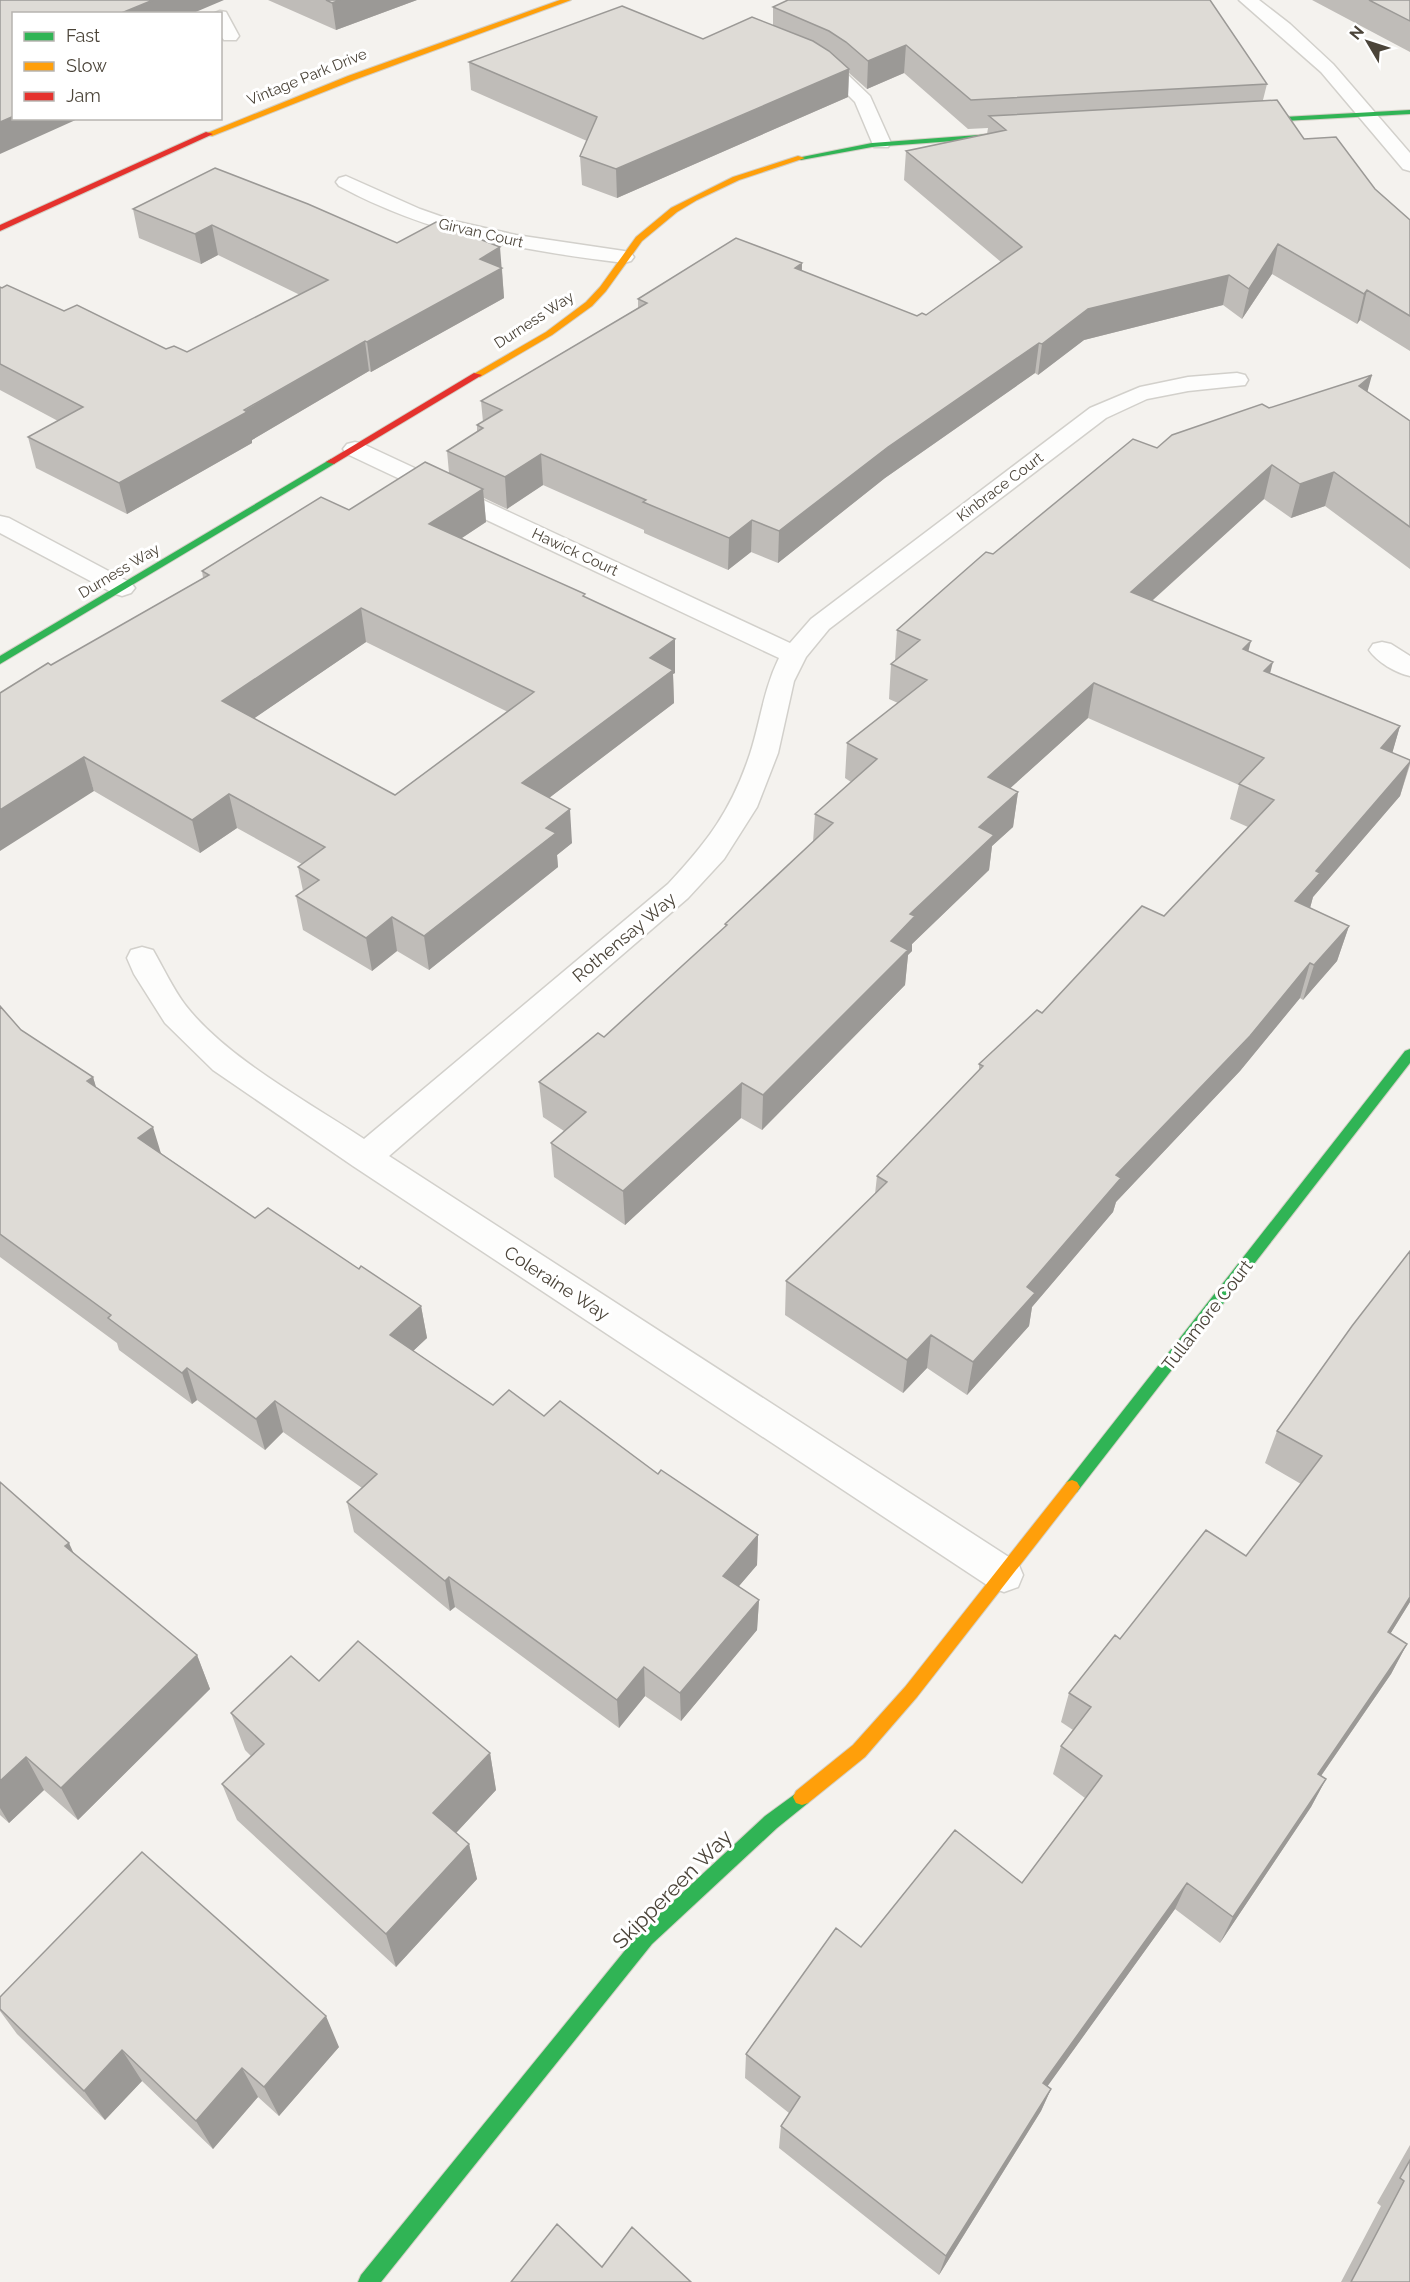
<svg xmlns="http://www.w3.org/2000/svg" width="1410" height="2282" font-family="Raleway,sans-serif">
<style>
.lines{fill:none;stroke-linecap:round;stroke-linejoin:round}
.street-casing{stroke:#d2d0cb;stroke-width:3}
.fast-casing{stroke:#d3cfc5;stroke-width:2}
.slow-casing{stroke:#d3cfc5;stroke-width:2}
.jam-casing{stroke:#d3cfc5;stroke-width:2}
.street{fill:#fdfdfc;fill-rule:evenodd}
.fast{fill:#30b455;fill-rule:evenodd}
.slow{fill:#ff9f0a;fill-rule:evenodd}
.jam{fill:#e5322d;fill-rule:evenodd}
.wall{fill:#bfbcb8;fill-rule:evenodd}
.shaded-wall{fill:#9b9996}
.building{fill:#dedbd6;stroke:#9b9996;stroke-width:1.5;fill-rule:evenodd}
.labels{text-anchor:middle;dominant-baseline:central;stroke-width:6;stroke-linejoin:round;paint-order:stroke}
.far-street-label{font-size:15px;fill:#4b4439;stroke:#fff}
.street-label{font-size:18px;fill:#4b4439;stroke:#fff}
.near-street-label{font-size:21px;fill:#4b4439;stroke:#fff}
</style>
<rect width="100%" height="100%" fill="#f4f2ee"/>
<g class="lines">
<g class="street-casing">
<path id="street" d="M1239 0H1259L1290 24 1333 64 1410 153V171L1403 169 1321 72Z
M220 11 226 12 239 36 236 40H224L220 35V14H213Z
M811 56 848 75 870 96 891 143 888 147H874L855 102 836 83 805 65 802 61 805 57Z
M346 176 420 209 454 221 516 235 624 251 631 253 634 257 631 261 624 263C521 250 432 236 339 186L336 182 339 178Z
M1237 373 1245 375 1248 380 1245 385 1188 391 1147 399 1106 418 829 629 806 657 794 681 778 753 757 807 724 859 688 898 389 1156 1018 1563 1023 1575 1018 1587 1004 1592 990 1587 353 1166 213 1070 165 1023 134 974 127 958 131 950 142 947 153 950C164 969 173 989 186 1006 227 1058 308 1102 364 1139L668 884C708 841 731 811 750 754 761 720 763 691 779 658L347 454 343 449 347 444 355 442 363 444 790 643 811 619 1090 408 1140 387 1188 377Z
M0 516 9 518 131 583 135 588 131 593 122 596 113 593 0 533Z
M1382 642 1391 644 1410 656V676C1396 673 1377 662 1369 650L1373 644Z"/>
</g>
<g class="fast-casing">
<path id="fast" d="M1410 110V114L1245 123 1241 121 1245 119Z
M1019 132H1022V136L872 147 801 160 797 158 872 143Z
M331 459 336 462 334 464 0 664V656Z
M1410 1049V1063L1077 1492 1072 1494 1067 1492 1064 1487 1067 1482 1405 1051Z
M802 1789 808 1791 811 1797 808 1803 777 1828 652 1944 381 2282H358L361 2275 640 1932 765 1816Z"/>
</g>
<g class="slow-casing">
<path id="slow" d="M560 0H571L354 80 212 136 205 134 348 76Z
M798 156 805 158 739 180 697 200 677 212 642 241 606 291 592 306 552 335 480 377 472 375 546 332 586 302 600 287 636 237 671 208 733 177Z
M1072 1480 1077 1482 1080 1487 1077 1492 917 1697 865 1757 808 1803 802 1805 796 1803 793 1797 796 1791 853 1745 905 1687 1067 1482Z"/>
</g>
<g class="jam-casing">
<path id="jam" d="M206 132 213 134 0 231V225Z
M474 373 482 375 334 464 326 462Z"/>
</g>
<use href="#street" class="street"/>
<use href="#fast" class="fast"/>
<use href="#slow" class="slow"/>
<use href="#jam" class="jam"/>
</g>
<path class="wall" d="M268 0H417L336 30Z
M1312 0H1410V52Z
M773 7 1267 84 1263 100 1304 139 1375 189 1410 220V351L1360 320 1357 324 1272 274 1242 319 1223 305 1084 340 1038 375 1035 373 885 478 778 563 751 552 728 570 644 533V530L543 485 507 509 484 498 486 522 462 538 585 597 675 673 673 674 674 703 549 798 572 843 557 855 558 867 429 970 397 951 372 971 303 930 296 896 303 891 298 867 302 864 237 828 200 853 94 791 51 665 203 578 202 571 349 510 449 473 447 451 477 432V425L483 422 481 401 638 308V299L802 263V271L917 316 926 315 1001 262 904 180 906 151 987 134 988 128 968 129 904 73 867 89 849 73 848 97 617 198 582 185 580 156 587 141 471 90 469 62 703 39 773 25ZM366 642 508 712 395 795 254 718Z
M133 209 397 243 501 267 502 268 504 298 371 372 369 371 252 440V443L127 514 36 468 28 437 58 421 0 390V287L166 349 187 352 300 295 218 255 201 264 139 238Z
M1367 392 1410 421V569L1325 506 1291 518 1264 499 1152 601 1248 652 1270 673 1400 726 1392 753 1410 760V765L1400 796 1313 897 1310 908 1349 926 1337 961 1303 1000 1300 998 1240 1071 1116 1202 1113 1212 1032 1307 1029 1326 967 1395 927 1368 903 1393 785 1315 786 1281 875 1194 877 1176 979 1070V1064L1042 1013 1164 916 1248 827 1230 819 1239 785 1088 718 1010 788 1018 792 1013 827 992 846 989 870 912 944V951L908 955 905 985 762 1130 741 1118 625 1225 554 1177 551 1143 564 1131 543 1117 539 1082 604 1037 725 928V924L813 842 815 814 851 782 845 778 847 743 898 703 889 699 891 664 895 661 897 630 993 554 1157 448 1269 408Z
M0 1006 21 1030 93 1077 96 1088 162 1154 255 1218 359 1269 421 1306 427 1338 413 1351 493 1405 544 1416 658 1474 758 1535 757 1565 738 1587 759 1600 757 1630 681 1721 645 1696 619 1728 455 1607 450 1611 354 1532 347 1502 362 1488 283 1432 265 1450 197 1400 192 1404 119 1350 117 1343 0 1257Z
M1410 1251V1602L1390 1634 1407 1644 1391 1674 1321 1776 1326 1779 1311 1807 1220 1943 1175 1909 1047 2086 1051 2089 1041 2111 939 2275 779 2148 781 2126 789 2113 745 2078 746 2054 861 1947 1022 1883 1085 1798 1053 1774 1061 1746 1073 1730 1061 1722 1069 1693 1120 1639 1246 1556 1301 1484 1265 1463 1277 1431Z
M0 1482 73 1553 197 1655 210 1689 78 1820 44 1790 9 1823 0 1815Z
M319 1681 490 1753 496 1790 456 1833 469 1844 477 1879 396 1967 237 1820 222 1784 251 1756 245 1750 231 1713Z
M0 1997 339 2047 279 2116 258 2097 213 2149 142 2081 105 2120 17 2034 0 2011Z
M1410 2145V2282H1341L1381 2206 1377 2203Z"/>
<path class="shaded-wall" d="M153 0H224L191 14H119Z
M340 0H417L336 30 332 3Z
M906 45 904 73 867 89 868 61Z
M849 69 848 97 617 198 616 169Z
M14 116V118H80L0 154V122Z
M212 225 218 255 201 264 195 234Z
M1278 244 1272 274 1242 319 1249 289Z
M500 247 504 298 371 372 367 342 480 259Z
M802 263 801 293 795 268Z
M1229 275 1223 305 1084 340 1038 375 1042 344 1088 309Z
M1367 290 1360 320 1357 324 1364 294Z
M365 341 369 371 252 440V443L127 514 119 483Z
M1039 343 1035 373 885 478 778 563 779 531 888 447Z
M1372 375 1363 408 1359 386Z
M541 454 543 485 507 509 505 477Z
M1272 465 1264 499 1124 626 1131 592Z
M1334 472 1325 506 1291 518 1300 484Z
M483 489 486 522 433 557 429 524Z
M752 520 751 552 728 570 729 538Z
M361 608 366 642 230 735 222 701Z
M675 639V673L673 674 674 703 524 817 522 783 650 658Z
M1251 641 1242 676 1243 649Z
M1273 662 1264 697V671Z
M1094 683 1088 718 984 812 988 777Z
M1400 726 1390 761 1381 748Z
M84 757 94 791 0 851V810Z
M1410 762 1400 796 1313 897 1310 908 1295 901 1316 871Z
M1018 792 1013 827 992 846 989 870 912 944V951L908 955 905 985 762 1130 763 1095 891 941 910 914 979 827Z
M229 794 237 828 200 853 192 820Z
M570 809 572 843 557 855 558 867 429 970 424 936 546 828Z
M392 917 397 951 372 971 366 938Z
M1349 926 1337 961 1303 1000 1314 965Z
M1310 963 1300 998 1240 1071 1116 1202 1113 1212 1032 1307 1029 1326 967 1395 973 1362 1027 1287 1116 1175Z
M93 1077 103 1110 87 1081Z
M742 1083 741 1118 625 1225 623 1191Z
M153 1127 163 1160 138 1138Z
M421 1306 427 1338 396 1367 390 1335Z
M931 1335 927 1368 903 1393 907 1360Z
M187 1368 197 1400 192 1404 182 1373Z
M275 1401 283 1432 265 1450 256 1419Z
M758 1535 757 1565 722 1606 723 1576Z
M69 1543 85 1578 65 1546Z
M449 1577 455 1607 450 1611 445 1581Z
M1410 1597V1602L1373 1662 1388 1632Z
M759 1600 757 1630 681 1721 680 1693Z
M1407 1644 1391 1674 1303 1802 1318 1774Z
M197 1655 210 1689 78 1820 61 1788Z
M644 1667 645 1696 619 1728 617 1700Z
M490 1753 496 1790 442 1848 433 1813Z
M26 1757 44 1790 9 1823 0 1808V1781Z
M1326 1779 1311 1807 1220 1943 1233 1917Z
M469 1844 477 1879 396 1967 386 1934Z
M1187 1883 1175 1909 1034 2105 1043 2083Z
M326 2016 339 2047 279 2116 264 2087Z
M122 2050 142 2081 105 2120 84 2091Z
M242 2068 258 2097 213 2149 196 2121Z
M1051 2089 1041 2111 939 2275 946 2256Z"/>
<path class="building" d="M0 0H153L119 14H14V116L0 122Z
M326 0H340L332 3Z
M788 0H1210L1267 84 971 100 906 45 868 61 846 42 829 31 773 7Z
M1369 0H1410V21Z
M622 6 703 39 752 17 813 41 829 51 849 69 616 169 580 156 597 117 469 62Z
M1277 100 1304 139 1336 137 1375 189 1410 220V316L1367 290 1364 294 1278 244 1249 289 1229 275 1088 309 1042 344 1039 343 888 447 779 531 752 520 729 538 643 502 646 500 541 454 505 477 447 451 483 428 477 425 502 410 481 401 647 303 638 299 736 238 802 263 795 268 917 316 922 313 926 315 1022 247 906 151 1006 130 989 116Z
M215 168 308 204 397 243 436 222 500 247 480 259 502 268 367 342 365 341 244 410 247 412 119 483 28 437 83 407 0 364V287L2 288 7 285 64 311 77 305 166 349 174 346 187 352 328 280 212 225 195 234 133 209Z
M1372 375 1359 386 1410 421V527L1334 472 1300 484 1272 465 1131 592 1251 641 1243 649 1273 662 1264 671 1400 726 1381 748 1410 760V762L1316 871 1320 873 1295 901 1349 926 1314 965 1310 963 1250 1036 1116 1175 1121 1178 1027 1287 1035 1293 973 1362 931 1335 907 1360 786 1281 887 1182 877 1176 983 1066 979 1064 1037 1010 1042 1013 1142 906 1164 916 1274 800 1239 784 1264 758 1094 683 988 777 1018 792 979 827 994 835 910 914 915 916 891 941 908 950 763 1095 742 1083 623 1191 551 1143 586 1112 539 1082 598 1033 604 1037 727 925 725 924 833 823 815 814 877 759 847 743 927 680 891 664 920 640 897 630 986 552 993 554 1133 439 1157 448 1172 435 1262 404 1269 408Z
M425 462 483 489 429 524 585 594 583 596 675 639 650 658 673 670 522 783 570 809 546 828 556 833 424 936 392 917 366 938 296 896 319 880 298 867 325 847 229 794 192 820 84 757 0 810V693L48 663 51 665 209 575 202 571 321 497 349 510ZM361 608 534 692 395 795 222 701Z
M0 1006 21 1030 93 1077 87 1081 153 1127 138 1138 255 1218 268 1208 359 1269 361 1266 421 1306 390 1335 493 1405 509 1390 544 1416 560 1401 658 1474 661 1470 758 1535 723 1576 759 1600 680 1693 644 1667 617 1700 449 1577 445 1581 347 1502 377 1474 275 1401 256 1419 187 1368 182 1373 108 1318 111 1315 0 1234Z
M1410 1251V1597L1388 1632 1407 1644 1318 1774 1326 1779 1233 1917 1187 1883 1043 2083 1051 2089 946 2256 781 2126 800 2097 746 2054 836 1928 861 1947 955 1830 1022 1883 1102 1776 1061 1746 1091 1707 1069 1693 1115 1635 1120 1639 1206 1530 1246 1556 1322 1456 1277 1431 1352 1326Z
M0 1482 69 1543 65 1546 197 1655 61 1788 26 1757 0 1781Z
M358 1641 490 1753 433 1813 469 1844 386 1934 222 1784 264 1744 231 1713 291 1656 319 1681Z
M142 1852 326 2016 264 2087 242 2068 196 2121 122 2050 84 2091 0 2009V1997Z
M1410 2160V2282H1351L1404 2181 1400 2178Z
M557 2224 602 2267 632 2227 691 2282H511Z"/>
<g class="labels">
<g class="far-street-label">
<text transform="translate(307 77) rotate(-22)">Vintage Park Drive</text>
<text transform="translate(481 233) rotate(13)">Girvan Court</text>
<text transform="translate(534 320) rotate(-33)">Durness Way</text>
<text transform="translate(1000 487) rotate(-37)">Kinbrace Court</text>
<text transform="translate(575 552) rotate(25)">Hawick Court</text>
<text transform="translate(119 571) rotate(-31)">Durness Way</text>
</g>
<g class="street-label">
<text transform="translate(624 937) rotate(-40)">Rothensay Way</text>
<text transform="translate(557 1283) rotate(33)">Coleraine Way</text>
<text transform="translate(1207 1315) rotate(-52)">Tullamore Court</text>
</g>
<g class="near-street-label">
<text transform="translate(672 1889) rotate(-45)">Skippereen Way</text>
</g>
</g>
<rect x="12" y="12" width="210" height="108" fill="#ffffff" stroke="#b7b4b0" stroke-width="1.5"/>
<rect x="24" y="32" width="30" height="9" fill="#30b455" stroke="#b7b4b0" stroke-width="1.5"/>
<text x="66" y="42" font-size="18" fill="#4b4439">Fast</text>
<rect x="24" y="62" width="30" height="9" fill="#ff9f0a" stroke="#b7b4b0" stroke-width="1.5"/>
<text x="66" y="72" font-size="18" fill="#4b4439">Slow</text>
<rect x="24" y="92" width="30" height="9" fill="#e5322d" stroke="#b7b4b0" stroke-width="1.5"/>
<text x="66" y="102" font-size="18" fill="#4b4439">Jam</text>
<g transform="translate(1368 42) rotate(309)" stroke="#ffffff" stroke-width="4.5" paint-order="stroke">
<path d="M0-4.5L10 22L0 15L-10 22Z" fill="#4b4439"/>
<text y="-9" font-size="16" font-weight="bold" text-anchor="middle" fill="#4b4439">N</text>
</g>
</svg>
